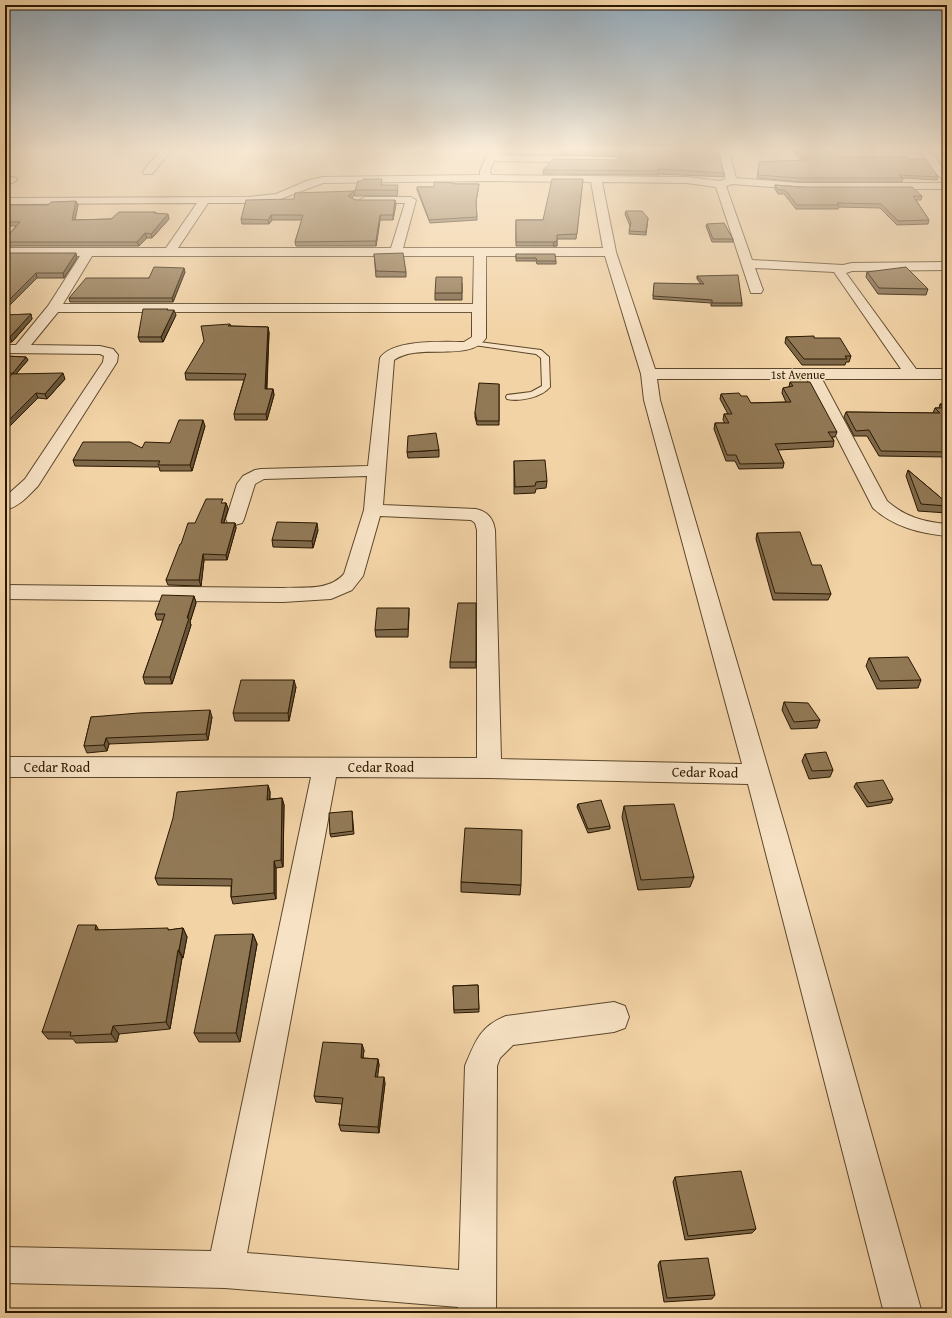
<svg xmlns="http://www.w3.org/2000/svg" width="952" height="1318" font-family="'Gentium Book Plus',serif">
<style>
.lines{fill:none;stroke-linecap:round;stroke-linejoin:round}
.service-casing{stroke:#5c472a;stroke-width:2}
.minor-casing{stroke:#5c472a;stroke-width:2}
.service{fill:#f7e2c5;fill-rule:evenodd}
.minor{fill:#f7e2c5;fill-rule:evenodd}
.wall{fill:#7e684a;stroke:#2a1800}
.shaded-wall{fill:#66553c;stroke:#2a1800}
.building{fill:#927956;stroke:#2a1800}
.labels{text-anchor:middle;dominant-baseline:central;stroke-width:3.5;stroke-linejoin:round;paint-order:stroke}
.far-street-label{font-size:12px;fill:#2a1800;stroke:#f7e2c5}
.street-label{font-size:14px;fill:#2a1800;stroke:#f7e2c5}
</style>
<rect width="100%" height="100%" fill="#f2d3a6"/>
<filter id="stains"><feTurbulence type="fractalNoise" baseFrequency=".005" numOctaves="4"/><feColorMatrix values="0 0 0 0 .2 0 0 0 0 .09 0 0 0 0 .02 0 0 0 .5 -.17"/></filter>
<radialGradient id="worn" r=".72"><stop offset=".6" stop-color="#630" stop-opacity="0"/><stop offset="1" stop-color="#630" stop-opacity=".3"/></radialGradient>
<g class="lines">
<g class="service-casing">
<path id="service" d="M471 341 541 350 549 357 550 387C542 397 520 402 507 399L506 397 507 395 531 392 542 386 541 358 536 354 474 345H471Z"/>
</g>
<g class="minor-casing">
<path id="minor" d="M163 148H173L152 174H144L143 172 144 170Z
M490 148H500L497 155 617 157 622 160 617 163 494 161 490 171 491 175 687 177 720 181 726 179 720 156 714 148H724L730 156 736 178 799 183H947V189H799L732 184 726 186 752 260 843 265 852 263 947 262V270L852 271 846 273 916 369H947V379H822L887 501C905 517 924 522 947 524V536C919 533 894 527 873 508L807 379H657L660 400 787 833 922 1313H884L748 784 489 778 336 777 247 1253 459 1270 465 1066C475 1042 480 1026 506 1016L614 1002 625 1006 629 1017 625 1028 614 1032 513 1045 500 1058 497 1066 496 1313H458V1307L225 1288 5 1283V1247L211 1251 311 777H5V757L477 758V530L475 523 471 520 380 516 363 576 352 590 331 599 283 602 5 599V585L283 588C304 587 329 591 344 574L364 510 367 476 264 479 255 484 244 519 242 523 235 525 228 523 226 519 237 484 243 476 255 470 261 469 368 466 380 358C393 339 442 342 464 342L472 337V312H58L31 345 100 346 113 349 118 355 117 362 38 486C28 496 19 507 5 510V497L25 479 103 362 104 356 100 354 5 353V345H16L48 306 80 256H5V248H166L197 203 5 204V198L249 197 276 194 309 180 323 177 480 175V171ZM486 181 591 182 603 248H403L416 200 411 197H365L360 200 365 203H405L391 248H178L208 203H249L275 201 323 183ZM602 182 687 183 716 187 751 293H761L763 290 755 268 834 272 901 369H655L616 252ZM92 256H474L473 304H63ZM486 256H605L641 374 644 400 742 764 501 759 495 530C493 518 488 512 476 509L383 505 394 360C420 342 469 363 486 338Z
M831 148H924L937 158 938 162 947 171V180C934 177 929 160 919 153 914 150 846 152 835 152L832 151Z
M5 176 16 178 17 180 12 183 5 182Z"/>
</g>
<use href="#service" class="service"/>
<use href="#minor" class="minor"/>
</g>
<path class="wall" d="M564 148H638L637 151 692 153 693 148 724 173V177L659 174V175L543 174V170L617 160 621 158 617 156 561 155 562 151Z
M796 148H832L841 157 909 161 938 177 937 180 903 178 902 182H799L757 178 759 162 802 160 794 153V150H798Z
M583 179 576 239H557V246H516V220H543Z
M454 184H479L476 203 477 220 430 223 417 190V187H434Z
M382 185 398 190 397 196H355V190Z
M775 185 922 196 921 200H916L929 220 928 224 897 225 880 208 839 207 838 209H796L784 194H778L775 189Z
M354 191V196L351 198 355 200 396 204 393 220H380L376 246H296L295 242 302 220H272L269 224H242L241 219 294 199Z
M5 205H78L75 220 111 219 155 212 156 213 169 219 152 238H147L139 246H5V239L16 226H5Z
M626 211 648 218 646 235 629 234 630 226 625 214Z
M707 224 733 239V242H712L706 226Z
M5 254 77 258 64 278H37L5 310Z
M374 254 406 272V277H376Z
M516 254 556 261V264H537L536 261H516Z
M185 272 173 302H70L69 298 149 278Z
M867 272 928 289 926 295 878 294 866 277Z
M697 276 742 303V306H711V303L653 299 654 286 701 284 697 279Z
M462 283V300H435V293Z
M168 310 176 315 163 342H140L138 337Z
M31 314 32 319 12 342 5 343V315Z
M230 324 231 326 268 327 269 333 267 389H273L274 395 267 420H235L234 414 244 380H186L185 373Z
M786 337 814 338 851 356 849 362H846L845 365H802L785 343Z
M5 356 26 357 28 360 16 374 65 379 47 399 38 398 5 431V383L10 376H5Z
M790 382 837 432 835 437H832L834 441 833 447 778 450 784 463 783 468 739 469 735 461H726L714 429 715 423H725L723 420 724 414H728L720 399 721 394 741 396 751 403 786 402 782 393 783 388 789 387Z
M499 384V425H477L475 417V412Z
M940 404H947V457L879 456 867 436H854L844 417 846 412 933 413 935 408H939Z
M205 426 192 471H160L159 467 75 466 73 460 142 448 170 443Z
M439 450V457L408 458 407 452Z
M514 461 547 481 546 488 536 489 535 493 514 494Z
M908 470 947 503V513L918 511 906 476Z
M224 503H226L228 509 224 523H235L236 528 227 560H204L201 586 168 585 166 580 195 523Z
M318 530 313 548 273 547 272 540Z
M757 533 812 565 831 594 828 600H773L756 539Z
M194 596 196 603 190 622 191 625 172 684H145L143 677 163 620H157L155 614Z
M476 603V668H450V662Z
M409 608V615L408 637H376L375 630Z
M869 658 921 680 918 688 877 689 866 666Z
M296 687 289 721H235L233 713Z
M784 702 820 720 817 728 791 729 782 710Z
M91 717H212L208 740 109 744 107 751 87 753 84 746Z
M805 754 833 770 830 777 809 779 802 761Z
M856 783 893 799 891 803 867 807 854 787Z
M268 785 270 792V799L282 798 284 805 283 867 276 868V899L233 904 231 897V886L158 885 155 878Z
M578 804 610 826V829L588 833 577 807Z
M624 806 694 877 690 887 638 890 622 817Z
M352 811 354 834 331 837 330 834Z
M461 882 521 885 520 895 461 892Z
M183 928 187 937 183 958H182L170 1029 119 1034 117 1042 76 1043 73 1039H48L42 1032 99 930H169Z
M253 934 257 944 240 1042H199L194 1033Z
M478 985 479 1012 454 1013 453 986Z
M364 1050 363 1058 378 1059 379 1065 377 1077 385 1083 379 1133 341 1131 339 1125 342 1104 316 1102 314 1096Z
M675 1177 756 1229 752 1233 685 1240 673 1182Z
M660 1261 715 1295 712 1299 664 1302 658 1265Z"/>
<path class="shaded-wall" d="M354 191V196L349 201 348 196Z
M395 200 396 204 393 220V215Z
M76 201 78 205 74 224 72 220Z
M168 214 169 219 152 238 151 234Z
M271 215 272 220 269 224 268 220Z
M380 215V220L376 246V241Z
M145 233 147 238 139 246 137 242Z
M557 241V246H553L554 242Z
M76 253 77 258 64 278 63 273Z
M184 268 185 272 173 302 172 298Z
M36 273 37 278 5 310V304Z
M174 310 176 315 163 342 161 337Z
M31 314 32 319 12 342 10 337Z
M268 327 269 333 266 395 265 389Z
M26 357 28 360 14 376 13 373Z
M63 373 65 379 47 399 45 394Z
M273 389 274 395 267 420 266 414Z
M36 393 38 398 5 431V424Z
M203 420 205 426 192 471 190 465Z
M226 503 228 509 222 528 221 523Z
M235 523 236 528 227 560 226 555Z
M317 523 318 530 313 548 312 541Z
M203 554 204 560 201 586 199 580Z
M194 596 196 603 190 622 191 625 172 684 170 677Z
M294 680 296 687 289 721 288 713Z
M210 710 212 717 208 740 206 734Z
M106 738 109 744 107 751 104 745Z
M268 785 270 792 269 806 267 800Z
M282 798 284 805 283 867 281 860Z
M274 861 276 868V899L274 893Z
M96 925 101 934 95 930Z
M183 928 187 937 183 958 179 950Z
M253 934 257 944 240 1042 236 1033Z
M178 950 182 958 170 1029 166 1022Z
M113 1026 119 1034 117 1042 111 1034Z
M362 1044 364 1050 362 1064 361 1058Z
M378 1059 379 1065 377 1082 375 1077Z
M384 1077 385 1083 379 1133 378 1127Z"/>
<path class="building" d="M564 148H637L636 151 694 153 693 148 718 151 724 173 658 169 659 171 543 170 553 159 617 160 624 156 617 151H562Z
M800 148H832L841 157H906L909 161 910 159H926L938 177 899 175 903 178H800L758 175 759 162 807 160 794 150H802Z
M363 179H382L381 185H398L397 190H355L358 181H362Z
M552 179H583L577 234 557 235V241L554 242H516V220H543Z
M434 182 454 183V184H479L476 201 477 217 429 220 417 187H434Z
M775 185 800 187H912L922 196H913L929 220 898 221 881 204 837 203 839 205H797L785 190H778Z
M354 191 348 196 355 200H395L393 215H380L376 241 295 242 303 215H271L268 220 241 219 246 200 294 199 295 193Z
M76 201 72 220 111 219 119 212H155L154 213 168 214 151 234 145 233 137 242H5V239L20 222H5V205H48L51 202Z
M626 211H642L648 218 646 232 629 231 631 223Z
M724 223 733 239H713L707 224Z
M7 253H76L63 273H36L5 304V254Z
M403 253 406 272 376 271 374 254Z
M516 254H555L556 261H537L536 258H516Z
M154 267 184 268 172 298H69L86 278H149Z
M906 267 928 289 879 288 867 272Z
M738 275 742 303H712V300L653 296 654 283 704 284 697 276Z
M436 277H462V293H435Z
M143 309H168L167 310H174L161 337H138Z
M31 314 10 337 5 338V315Z
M230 324 228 326 268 327 265 389H273L266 414H234L246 374 185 373 204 341 201 326Z
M814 336V338H840L851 356H845L847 359H804L786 337Z
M5 356 26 357 13 373H5Z
M63 373 45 394 36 393 5 424V383L12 374Z
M790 382H810L837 432H828L834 441 775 444 784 463 740 464 736 455H727L715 423H729L724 414H732L721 394 739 393 741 396H747L751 403 791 402 783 388 793 386Z
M479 383 499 384V421H477L475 412Z
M940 404H947V452L881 451 869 430 856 431 846 412 940 413 935 408H943Z
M179 420H203L190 465H158L160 461 73 460 83 442H130L142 448 145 442 170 443Z
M436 433 439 450 407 452 408 436Z
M545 460 547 481 536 482 535 486 515 487 514 461Z
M908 470 947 503V506L921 504Z
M206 499H223L221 503H226L221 523H235L226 555 203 554 199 580H166L180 544H181L188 523H195Z
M277 522 317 523 312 541 272 540Z
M800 532 812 565H821L831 594 775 593 757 533Z
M162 595 194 596 187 618H189L170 677H143L165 614H155Z
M458 603H476V662H450Z
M377 608H409L408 629 375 630Z
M908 657 921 680 880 681 869 658Z
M241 680H294L288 713H233Z
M784 702 808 703 820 720 794 722Z
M210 710 206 734 106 738 104 745 84 746 91 717 139 713Z
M826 752 833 770 812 771 805 754Z
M883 780 893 799 869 803 856 783Z
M268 785 267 800 282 798 281 860 274 861V893L231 897 232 879 155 878 173 818 177 792Z
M601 800 610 826 588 829 578 804Z
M674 804 694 877 641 880 624 806Z
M352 811 353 831 330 834 329 813Z
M465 828 522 830 521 885 461 882Z
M78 925H96L95 930 168 928V930L183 928 179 950H178L166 1022 113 1026 111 1034 70 1036 71 1032H42Z
M253 934 236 1033H194L215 935Z
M478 985 479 1009 454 1010 453 986Z
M323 1042 362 1044 361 1058 378 1059 375 1077H384L378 1127 339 1125 343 1098 314 1096Z
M741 1171 756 1229 688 1236 675 1177Z
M708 1258 715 1295 667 1298 660 1261Z"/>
<linearGradient id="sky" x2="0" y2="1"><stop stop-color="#91a7b7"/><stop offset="0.45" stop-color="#f9ebd7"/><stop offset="1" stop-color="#f9ebd7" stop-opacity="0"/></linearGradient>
<rect width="952" height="332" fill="url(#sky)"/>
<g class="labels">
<g class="far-street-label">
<text x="798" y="374">1st Avenue</text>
</g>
<g class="street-label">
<text x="57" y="767">Cedar Road</text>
<text x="381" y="767">Cedar Road</text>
<text transform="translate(705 772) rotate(1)">Cedar Road</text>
</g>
</g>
<rect width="952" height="1318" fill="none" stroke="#f2d3a6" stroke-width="20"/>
<rect x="6" y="6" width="940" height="1306" fill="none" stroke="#2a1800" stroke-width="2"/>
<rect x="10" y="10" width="932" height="1298" fill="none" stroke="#2a1800"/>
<rect width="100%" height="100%" filter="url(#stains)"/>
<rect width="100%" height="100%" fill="url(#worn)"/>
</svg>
